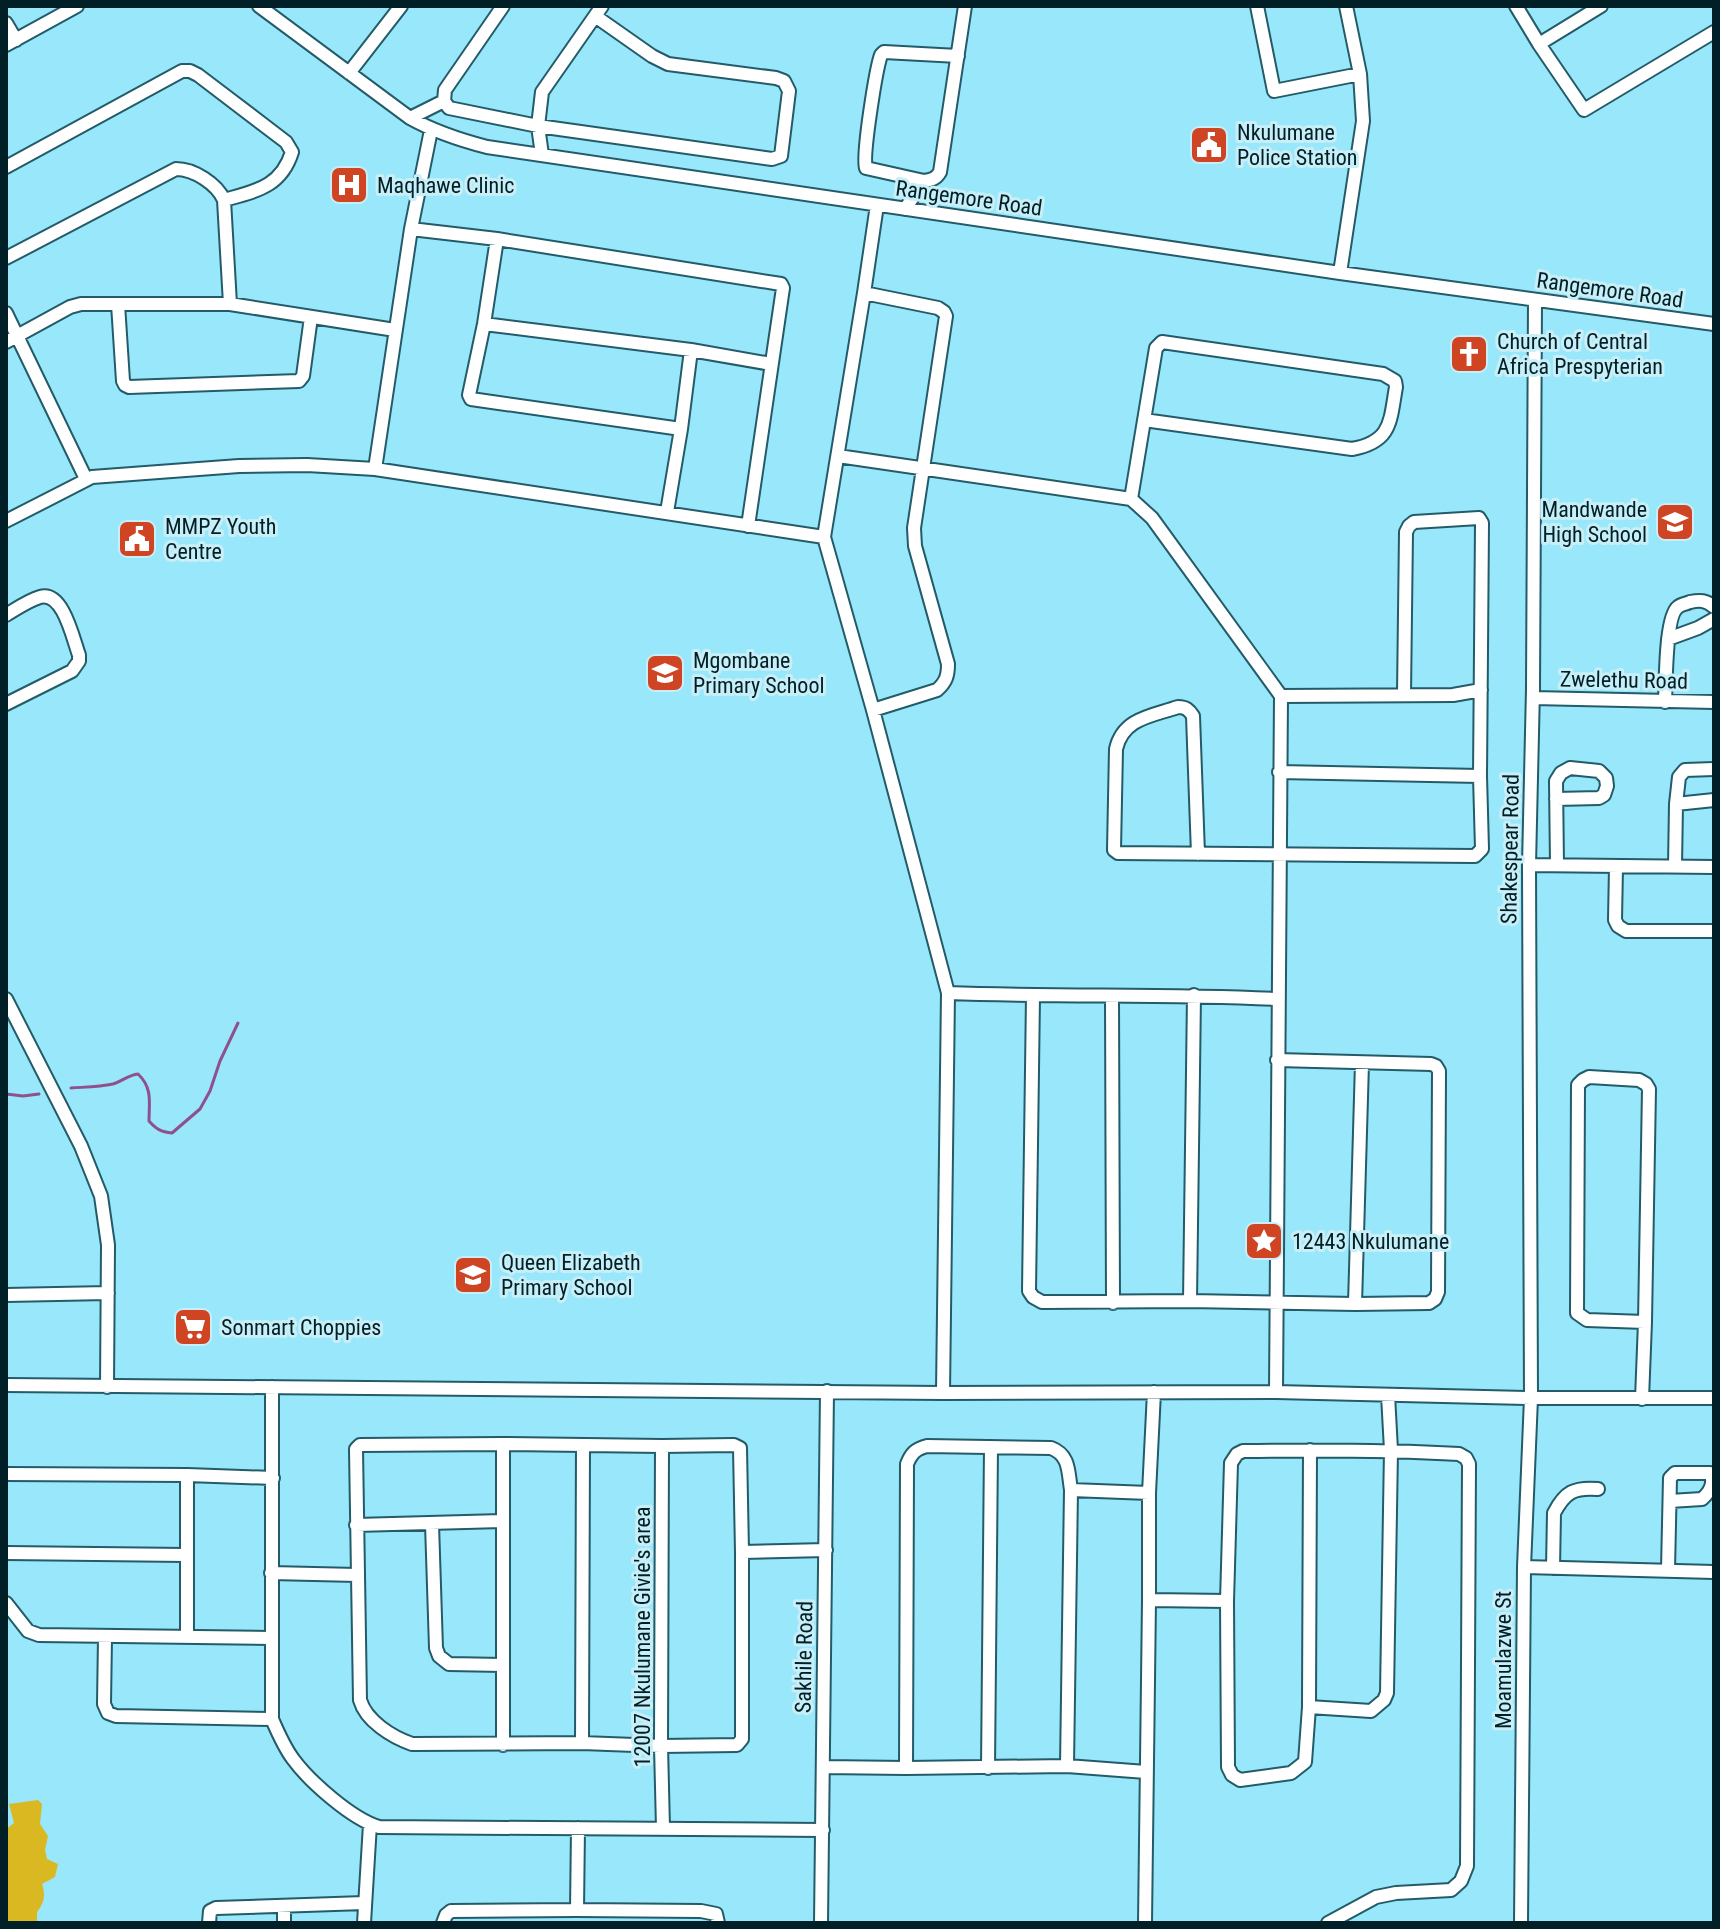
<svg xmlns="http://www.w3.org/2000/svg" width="1720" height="1929" font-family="'Roboto Condensed',sans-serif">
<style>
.green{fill:#dab822}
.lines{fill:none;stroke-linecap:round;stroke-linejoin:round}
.stream{stroke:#8f508d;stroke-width:3}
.minor-casing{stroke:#235b68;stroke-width:16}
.minor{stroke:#fff;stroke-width:12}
.labels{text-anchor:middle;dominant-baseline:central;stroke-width:6;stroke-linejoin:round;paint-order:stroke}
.poi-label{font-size:22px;fill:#001f26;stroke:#c8eef7;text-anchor:start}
.street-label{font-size:22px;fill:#001f26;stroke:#c8eef7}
</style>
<rect width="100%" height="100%" fill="#98e7fb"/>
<path class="green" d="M38 1800 42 1804 40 1824 48 1836 45 1850 47 1859 58 1864 55 1877 42 1884C46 1896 44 1903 37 1912V1923H6V1829L14 1823 9 1804Z"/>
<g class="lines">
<path class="stream" d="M71 1088C85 1087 99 1087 113 1084 123 1081 128 1075 138 1074 153 1088 149 1103 149 1121 156 1129 161 1132 172 1133L200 1109 210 1091 220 1061 238 1023
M6 1094 23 1096 39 1094"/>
<g class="minor-casing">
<path id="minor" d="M259 6 410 118C435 132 460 140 487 147L1340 273 1714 324
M503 6 445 90 444 101 449 108 538 126 772 159 781 156 789 91 784 81 776 78 668 64 652 56 595 16
M1257 6 1274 91 1360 74
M1516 6 1539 44 1584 110 1714 32
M6 23 16 40
M1539 44 1601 6
M6 45 77 6
M958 56 884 52 881 55C876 69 862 156 866 168L924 181C931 180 936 179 940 172L965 6
M349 73 401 6
M410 118 444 101
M542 155 538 126 542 92 602 6
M6 167 182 71H190L198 75 286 142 292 152C281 187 256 191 224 200 217 184 194 169 176 169L6 258
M224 200 230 304
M877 205 864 293 824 537 873 710 948 993 943 1393
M905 209 924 181
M411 229 497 239 781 284 783 288 748 526
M497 239 484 324 469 395 471 399 681 429
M1340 273 1363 121 1360 74 1346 6
M864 293 938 308 944 312 946 316 914 528 915 546 948 664C948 676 946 682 937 690L873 710
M118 304 123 381 125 385 129 387 299 381 303 376 311 317
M6 313 86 479
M484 324 691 350 771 364
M6 342 70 307 81 304H230L395 330
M838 456 1131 499 1152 518 1281 696 1276 1392
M375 469 411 229 431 130
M1131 499 1156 348 1162 342 1383 374 1395 381 1396 387C1390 421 1392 442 1352 449L1144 420
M667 512 681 429 691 350
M6 521 92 477 239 466 307 465 375 469 824 537
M6 615C16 609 29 600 40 597 63 590 73 639 79 655V661L72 671 6 704
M1668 639 1698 628 1714 619
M1281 696 1453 695 1481 690
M1533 698 1714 702
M1665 702C1666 685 1665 616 1678 607 1681 604 1686 604 1690 602 1700 600 1706 600 1714 607
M1279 772 1480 776
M1556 799 1599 798 1604 795 1607 786 1606 778 1599 771 1570 768 1561 773 1556 781 1557 865
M1676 804 1714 800
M1198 854 1193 716C1189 710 1186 707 1178 707 1152 716 1123 718 1116 749L1114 850 1118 853 1475 856 1482 849 1480 776 1482 523 1479 518 1414 522 1409 526 1406 532 1404 694
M1529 865 1714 867
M1675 866 1676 804 1679 777 1685 770 1714 769
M1616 867 1615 920 1618 926 1626 931H1714
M948 993C1058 997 1168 994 1277 999
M1033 996 1029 1291 1033 1297 1042 1302 1190 1301 1355 1304 1429 1303 1435 1299 1438 1292 1439 1071 1436 1066 1431 1064 1277 1060
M1112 996 1113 1303
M6 999 81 1146 101 1196 108 1245 107 1387
M6 1295 108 1293
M1190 1301 1194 995
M1355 1304 1362 1063
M6 1385 943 1393 1276 1392 1531 1398H1714
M272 1387V1719C278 1733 284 1747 293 1759 310 1782 352 1819 379 1827L823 1830
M1642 1399 1645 1322 1649 1089 1646 1084 1639 1080 1589 1077 1583 1080 1578 1085 1577 1313 1587 1320 1645 1322
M503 1444 662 1446 734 1445 740 1448 742 1552V1739L737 1745 661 1746 582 1743 412 1744C392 1737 366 1721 360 1700L356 1449 360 1445Z
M503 1444V1745
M662 1446 661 1746 663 1828
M1310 1450 1309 1707 1305 1762 1291 1773 1240 1780 1232 1775 1228 1767 1227 1601 1231 1463 1237 1454 1243 1451C1315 1450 1387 1450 1459 1454L1466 1458 1469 1464 1467 1866 1461 1881 1451 1890 1396 1893 1376 1897 1328 1923
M6 1474 187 1475 273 1478
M187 1475V1636
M1071 1490 1149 1493
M432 1524 436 1648 439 1656 449 1664 503 1665
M356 1525 502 1521
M742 1552 826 1550
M6 1553 186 1555
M1524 1567 1714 1572
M1553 1568 1554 1513C1565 1492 1574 1487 1598 1489
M1668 1570 1670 1478 1675 1473H1710C1715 1482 1710 1492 1702 1499L1670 1501
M271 1573 357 1575
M1149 1600 1227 1601
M6 1603 28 1631 39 1635 272 1638
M105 1637 104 1704 108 1713 116 1716 272 1719
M1309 1707 1371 1711 1384 1700 1387 1693 1391 1450 1388 1395
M582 1743 583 1445
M823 1767 906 1768 1067 1766 1146 1772
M906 1768 907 1464C911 1454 915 1449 927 1446L1051 1448C1070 1455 1068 1472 1071 1490L1067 1766
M988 1768 991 1447
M577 1910 578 1828
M209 1923 210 1911 216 1908 364 1903
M284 1923V1906
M364 1923 370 1824
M443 1923 446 1915 451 1911 577 1910 701 1911 716 1914 718 1923
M821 1923 827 1391
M1145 1923 1149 1600V1493L1154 1392
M1521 1923 1524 1567 1531 1398 1529 865 1533 689 1535 300"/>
</g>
<use href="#minor" class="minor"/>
</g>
<defs>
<g id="civic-square" transform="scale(2)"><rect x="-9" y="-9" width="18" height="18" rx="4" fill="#cf4524" stroke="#c8eef7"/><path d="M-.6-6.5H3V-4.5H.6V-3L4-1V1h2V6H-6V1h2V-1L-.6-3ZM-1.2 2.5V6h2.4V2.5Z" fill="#fff"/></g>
<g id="hospital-square" transform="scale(2)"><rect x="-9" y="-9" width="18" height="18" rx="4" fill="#cf4524" stroke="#c8eef7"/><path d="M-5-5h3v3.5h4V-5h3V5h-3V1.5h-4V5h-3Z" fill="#fff"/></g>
<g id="church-square" transform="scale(2)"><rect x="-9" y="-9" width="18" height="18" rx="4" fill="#cf4524" stroke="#c8eef7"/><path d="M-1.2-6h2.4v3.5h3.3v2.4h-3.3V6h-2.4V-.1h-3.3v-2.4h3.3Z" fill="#fff"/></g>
<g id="school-square" transform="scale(2)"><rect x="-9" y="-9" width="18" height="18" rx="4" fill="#cf4524" stroke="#c8eef7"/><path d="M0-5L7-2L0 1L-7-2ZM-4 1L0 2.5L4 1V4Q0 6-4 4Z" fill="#fff"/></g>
<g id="sight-square" transform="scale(2)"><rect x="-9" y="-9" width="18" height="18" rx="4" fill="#cf4524" stroke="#c8eef7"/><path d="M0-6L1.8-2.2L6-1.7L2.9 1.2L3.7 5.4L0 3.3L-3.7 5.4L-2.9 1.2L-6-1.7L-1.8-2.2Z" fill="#fff"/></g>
<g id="supermarket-square" transform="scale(2)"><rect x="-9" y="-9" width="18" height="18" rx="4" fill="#cf4524" stroke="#c8eef7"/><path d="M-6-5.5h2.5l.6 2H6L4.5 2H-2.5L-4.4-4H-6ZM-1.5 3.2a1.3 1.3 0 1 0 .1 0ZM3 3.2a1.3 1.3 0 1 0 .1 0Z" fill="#fff"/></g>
</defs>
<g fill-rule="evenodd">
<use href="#civic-square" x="1209" y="145"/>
<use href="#hospital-square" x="349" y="185"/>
<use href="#church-square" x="1469" y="354"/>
<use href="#school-square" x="1675" y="522"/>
<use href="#civic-square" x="137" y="539"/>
<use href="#school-square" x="665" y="673"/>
<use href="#sight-square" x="1264" y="1241"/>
<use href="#school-square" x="473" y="1275"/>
<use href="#supermarket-square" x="193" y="1327"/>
</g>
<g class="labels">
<g class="poi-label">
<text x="1237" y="132">Nkulumane<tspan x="1237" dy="25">Police Station</tspan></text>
<text x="377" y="185">Maqhawe Clinic</text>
<text x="1497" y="341">Church of Central<tspan x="1497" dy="25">Africa Prespyterian</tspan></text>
<text x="1647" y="509" text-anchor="end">Mandwande<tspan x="1647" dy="25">High School</tspan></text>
<text x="165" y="526">MMPZ Youth<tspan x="165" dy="25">Centre</tspan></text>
<text x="693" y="660">Mgombane<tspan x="693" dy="25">Primary School</tspan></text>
<text x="1292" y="1241">12443 Nkulumane</text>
<text x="501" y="1262">Queen Elizabeth<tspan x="501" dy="25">Primary School</tspan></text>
<text x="221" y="1327">Sonmart Choppies</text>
</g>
<g class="street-label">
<text transform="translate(969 198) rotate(8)">Rangemore Road</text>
<text transform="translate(1610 290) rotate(8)">Rangemore Road</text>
<text transform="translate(1624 680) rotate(1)">Zwelethu Road</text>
<text transform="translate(1510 849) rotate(-89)">Shakespear Road</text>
<text transform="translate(642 1637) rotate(-90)">12007 Nkulumane Givie's area</text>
<text transform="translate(804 1657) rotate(-89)">Sakhile Road</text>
<text transform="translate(1503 1660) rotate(-90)">Moamulazwe St</text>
</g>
</g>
<rect width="1720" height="1929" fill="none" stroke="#001f26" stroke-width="16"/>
</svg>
